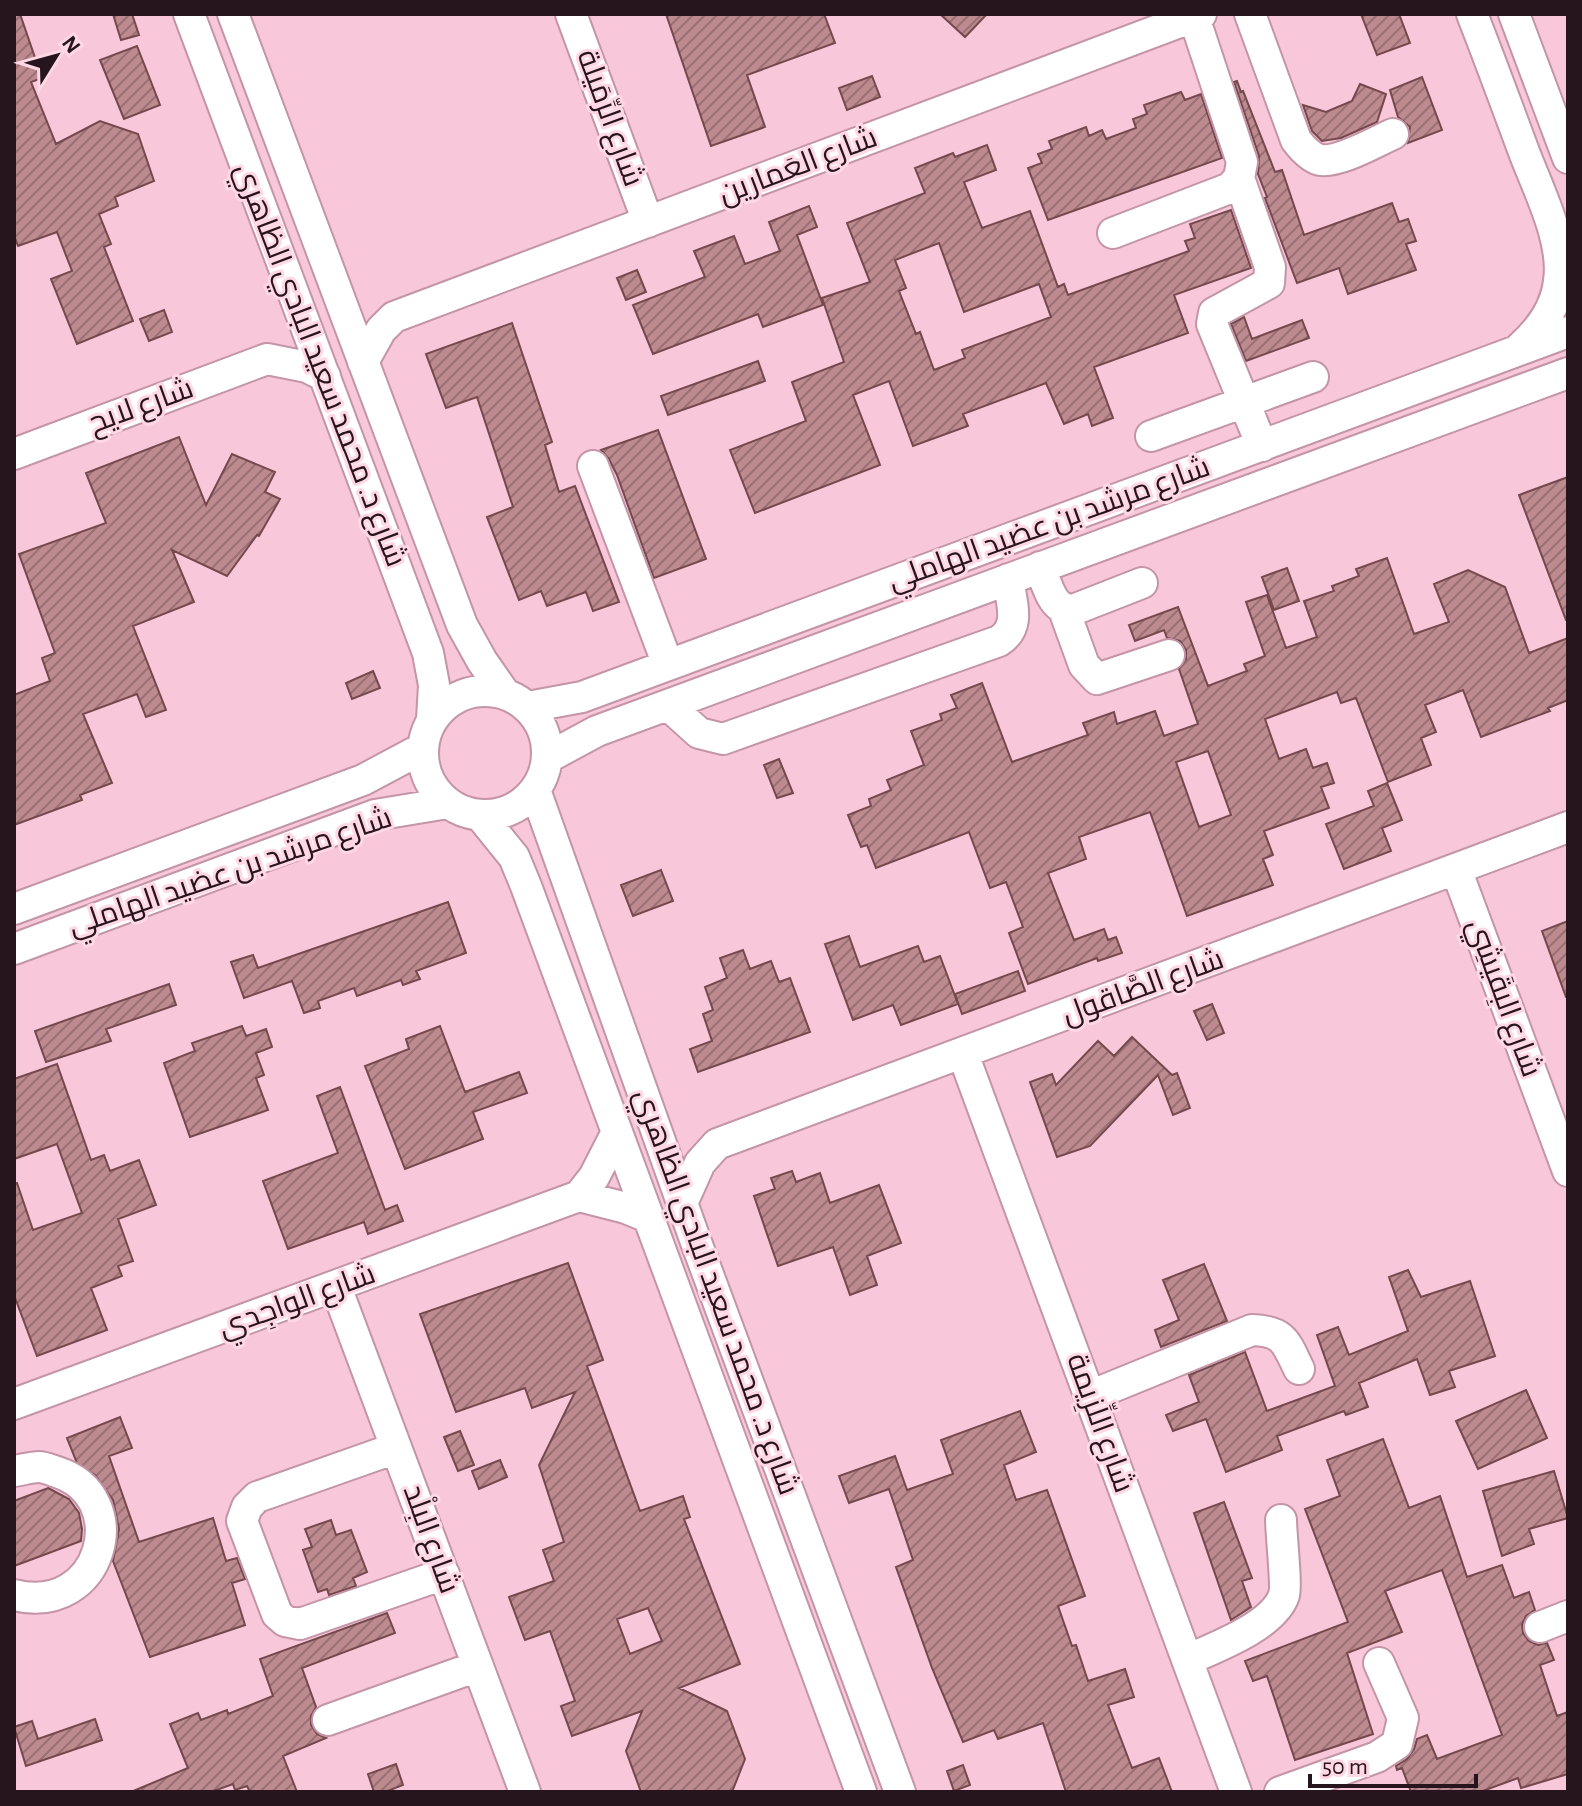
<svg xmlns="http://www.w3.org/2000/svg" width="1582" height="1806" font-family="'Alegreya Sans',Cairo,sans-serif">
<style>
.building{fill:url(#building-hatch);stroke:#74484c;stroke-width:2;fill-rule:evenodd}
.lines{fill:none;stroke-linecap:round;stroke-linejoin:round}
.minor-casing{stroke:#c395a6;stroke-width:34}
.minor{stroke:#fff;stroke-width:30}
.labels{text-anchor:middle;dominant-baseline:central;stroke-width:6;stroke-linejoin:round;paint-order:stroke}
.street-label{font-size:30px;fill:#26151c;stroke:#ffd7e5}
</style>
<defs>
<pattern id="building-hatch" width="6" height="6" patternUnits="userSpaceOnUse" patternTransform="scale(2)"><rect width="6" height="6" fill="#bd8b8f"/><path d="M-1 1l2-2M0 6l6-6M5 7l2-2" fill="none" stroke="#997074"/></pattern>
</defs>
<rect width="100%" height="100%" fill="#f8c7d9"/>
<path class="building" d="M14 14H20L42 78 31 82 56 144 100 121 138 134 154 181 115 197 118 206 99 214 111 244 104 247 133 321 77 344 51 279 72 271 57 232 18 246 14 235Z
M113 14H132L139 35 121 40Z
M666 14H824L835 43 747 75 765 127 711 146Z
M940 14H987L965 37Z
M1361 14H1399L1410 43 1377 55Z
M137 46 160 105 124 119 100 60Z
M872 76 880 97 847 110 839 88Z
M1422 77 1442 130 1408 143 1410 127 1398 117 1390 90Z
M1237 81 1241 92 1243 91 1275 172 1282 170 1304 235 1392 203 1399 222 1408 219 1416 241 1406 244 1416 270 1348 294 1339 268 1297 283 1265 198 1267 197 1258 174 1259 156 1234 82Z
M1360 84 1386 94 1377 122 1341 138 1322 141 1312 131 1303 105 1326 112 1352 101Z
M1181 92 1185 100 1201 94 1222 158 1048 220 1028 168 1042 163 1038 154 1052 149 1049 141 1086 127 1089 136 1102 130 1106 139 1136 128 1133 119 1147 114 1144 105Z
M987 145 996 170 964 182 982 228 1030 211 1058 287 1064 284 1068 295 1189 251 1185 241 1195 238 1190 224 1231 210 1251 268 1174 295 1188 333 1094 367 1113 418 1092 426 1088 414 1064 424 1046 383 963 414 968 426 913 446 889 381 853 395 880 465 755 513 730 450 806 421 792 382 844 362 822 298 870 282 847 223 925 193 915 168 953 153 955 157ZM939 243 964 312 1039 284 1051 317 962 350 965 358 934 370 920 332 916 334 899 291 906 288 895 260Z
M809 206 817 227 797 235 823 305 763 327 758 314 653 354 633 305 705 277 694 251 734 236 745 264 780 251 769 222Z
M637 270 646 292 626 300 617 278Z
M164 310 172 332 149 341 140 319Z
M1244 317 1252 339 1302 320 1309 338 1246 361 1231 324Z
M512 323 552 442 545 445 559 492 575 486 619 602 593 611 586 592 547 606 541 591 519 600 487 517 513 507 477 397 446 408 426 354Z
M758 361 765 381 668 415 661 396Z
M658 430 706 559 654 578 617 475 609 459 601 450Z
M179 437 206 505 232 454 275 472 265 492 280 499 259 536 257 535 227 576 172 550 194 602 133 626 166 710 146 717 137 694 83 714 112 783 80 795 82 800 14 825V695L50 681 42 658 55 653 19 554 106 523 86 473Z
M1568 477V620H1566L1519 495Z
M1387 558 1414 634 1449 622 1434 584 1468 570 1505 587 1529 653 1568 638V700L1548 708 1550 711 1481 737 1463 690 1425 705 1436 732 1421 738 1431 765 1388 782 1356 698 1341 703 1337 692 1265 719 1279 759 1306 749 1313 768 1327 763 1334 783 1321 787 1329 808 1264 831 1273 855 1263 859 1273 885 1187 916 1150 812 1079 837 1086 859 1048 873 1074 940 1104 929 1108 940 1116 937 1122 953 1098 961 1097 958 1028 984 1009 933 1023 927 1006 882 990 888 969 832 876 868 867 845 861 847 848 815 871 806 869 799 891 790 887 780 924 765 911 731 942 720 940 714 957 708 951 695 982 683 1012 762 1088 735 1083 723 1114 712 1117 724 1155 711 1164 736 1198 724 1179 669 1186 659V650L1180 641 1167 638 1164 630 1135 641 1129 625 1178 607 1208 686 1247 671 1244 664 1265 656 1246 602 1267 595 1286 648 1317 637 1304 601 1334 591 1332 586 1359 576 1356 569ZM1208 751 1231 815 1199 827 1176 762Z
M1287 568 1299 601 1274 610 1262 577Z
M373 671 380 688 352 699 346 683Z
M779 759 793 793 777 798 764 765Z
M1387 783 1402 820 1382 828 1391 851 1344 869 1326 824 1374 806 1368 791Z
M661 870 673 901 633 916 621 885Z
M448 902 466 953 416 971 420 979 403 985 401 980 357 996 354 988 318 1001 320 1008 304 1013 292 981 244 998 231 962 253 955 258 968Z
M1568 921V997H1566L1542 931Z
M849 936 860 967 918 946 924 962 940 956 958 1004 901 1025 893 1005 853 1020 825 944Z
M743 950 750 969 771 961 779 982 790 978 810 1032 698 1072 690 1049 712 1041 703 1014 713 1010 705 987 727 978 720 958Z
M1018 971 1025 991 962 1014 955 994Z
M169 984 176 1005 106 1029 111 1041 46 1062 35 1031Z
M1212 1004 1224 1033 1207 1040 1194 1011Z
M242 1026 246 1036 266 1029 272 1047 256 1053 264 1075 256 1078 268 1110 190 1137 164 1063 195 1051 192 1043Z
M440 1026 465 1092 519 1072 527 1093 473 1112 483 1139 405 1169 365 1066 409 1049 406 1039Z
M1132 1037 1172 1075 1177 1073 1190 1108 1173 1115 1158 1075 1090 1146 1057 1157 1030 1082 1052 1074 1056 1085 1098 1041 1114 1056Z
M57 1064 91 1160 104 1155 110 1171 139 1160 156 1205 118 1219 133 1261 118 1266 122 1276 91 1288 107 1330 37 1356 14 1295V1184L17 1183 33 1230 82 1213 57 1144 14 1159V1079Z
M340 1087 385 1210 397 1205 403 1221 368 1234 364 1222 288 1249 263 1181 338 1153 317 1096Z
M792 1171 796 1182 820 1173 830 1203 879 1185 901 1243 867 1256 877 1285 850 1295 833 1247 778 1266 754 1196 775 1189 771 1178Z
M568 1263 603 1360 587 1366 640 1511 683 1496 690 1517 684 1519 740 1664 679 1688 727 1711 745 1759 732 1792H641L626 1751 642 1711 572 1736 561 1706 575 1701 550 1631 525 1640 509 1597 554 1581 543 1550 564 1542 539 1465 575 1392 532 1408 525 1388 456 1412 420 1314ZM648 1608 662 1641 630 1654 617 1619Z
M1204 1264 1227 1321 1161 1347 1155 1330 1179 1320 1163 1280Z
M1408 1270 1421 1297 1470 1281 1495 1356 1449 1371 1455 1387 1430 1395 1417 1359 1359 1383 1368 1407 1346 1415 1344 1411 1277 1436 1282 1450 1226 1472 1206 1419 1173 1431 1166 1415 1199 1402 1189 1375 1245 1352 1267 1411 1335 1386 1317 1335 1338 1327 1349 1355 1408 1331 1389 1277Z
M1526 1390 1547 1438 1478 1469 1456 1421Z
M1020 1411 1036 1452 1004 1465 1016 1500 1047 1490 1085 1596 1058 1606 1072 1646 1076 1645 1088 1681 1125 1669 1134 1697 1108 1705 1132 1768 1159 1758 1172 1792H1066L1043 1723 998 1739 994 1730 963 1742 932 1668 896 1567 913 1560 889 1489 849 1503 839 1476 895 1456 907 1490 953 1474 941 1440Z
M120 1417 132 1448 109 1456 139 1542 213 1518 226 1561 237 1558 245 1579 232 1583 245 1625 150 1657 113 1561 119 1529 113 1500 95 1475 77 1463 67 1438Z
M460 1431 474 1465 458 1471 444 1437Z
M1383 1439 1409 1508 1440 1496 1467 1577 1502 1565 1514 1598 1529 1592 1535 1610 1526 1616 1522 1625 1523 1633 1529 1641 1538 1645 1547 1643 1554 1660 1540 1665 1557 1716 1568 1712V1774L1521 1788 1518 1778 1480 1792H1411L1402 1768 1397 1770 1396 1766 1407 1759 1414 1749 1417 1739 1427 1735 1437 1759 1502 1735 1442 1570 1385 1591 1402 1632 1347 1653 1373 1734 1295 1760 1267 1676 1253 1681 1245 1661 1348 1622 1305 1509 1340 1496 1327 1460Z
M500 1460 507 1477 479 1489 472 1471Z
M1554 1471 1568 1518 1529 1529 1534 1544 1502 1556 1483 1491Z
M48 1488 69 1499 79 1513 82 1529 81 1541 14 1566V1501Z
M1224 1502 1252 1578 1242 1581 1251 1607 1231 1620 1194 1513Z
M331 1520 336 1535 351 1530 367 1572 353 1578 356 1586 329 1595 327 1589 318 1592 303 1550 312 1547 305 1529Z
M387 1613 395 1633 302 1668 316 1707 311 1716V1725L317 1734 326 1738 283 1756 297 1792H250L247 1786 235 1790 233 1784 211 1792H131L188 1768 170 1724 198 1713 201 1720 227 1710 228 1714 273 1696 260 1659Z
M95 1719 102 1740 26 1766 14 1727 32 1721 38 1739Z
M396 1764 403 1785 385 1792H374L368 1774Z
M963 1765 970 1785 954 1791 947 1771Z"/>
<g class="lines">
<g class="minor-casing">
<path id="minor" d="M189 14 428 653 434 685 432 719
M233 14 462 625 482 661 505 694
M571 14 648 222
M1250 14 1296 140C1302 148 1310 157 1320 160 1339 163 1375 142 1393 134
M1472 14C1490 60 1507 106 1524 152 1538 189 1565 241 1559 281 1556 309 1540 330 1520 348
M1514 14 1568 158
M1239 178 1270 267 1269 283 1214 313 1212 324 1262 446
M1113 233 1230 188 1239 178 1242 162 1194 17
M363 362 381 330 394 317 1201 14
M1151 436 1313 377
M14 454 267 359 307 367 325 376
M593 466 668 665
M1040 567C1047 584 1052 611 1073 610L1142 583
M1064 610 1084 665 1097 679 1169 655
M423 753a62 62 0 1 1 124 0a62 62 0 1 1-124 0Z
M668 705 699 733 723 739 999 641C1022 626 1011 602 1008 579
M528 707 582 697 1568 332
M547 758 597 731 1568 373
M535 790 696 1242 900 1792
M480 815 514 857 526 886 861 1792
M1456 869 1568 1171
M14 909 363 780 423 748
M14 949 375 815 448 803
M963 1054 1236 1792
M579 1196 594 1177 616 1134
M683 1201 700 1163 717 1144 1568 827
M336 1287 525 1792
M1090 1396 1252 1330C1285 1331 1286 1343 1299 1369
M14 1404 579 1196 626 1208 648 1217
M396 1448 257 1497 247 1507 242 1521 277 1614 285 1621 300 1624 444 1574
M14 1471C22 1470 31 1467 39 1467 44 1467 51 1470 57 1472 134 1497 103 1617 14 1595
M1540 1627 1568 1616
M1187 1660C1214 1648 1274 1626 1284 1595 1287 1586 1281 1533 1281 1520
M328 1720 478 1666
M1280 1792 1377 1757 1397 1744 1403 1718 1379 1663"/>
</g>
<use href="#minor" class="minor"/>
</g>
<g class="labels">
<g class="street-label">
<text transform="translate(610 118) rotate(70)">شارع الرِّمَيلة</text>
<text transform="translate(798 166) rotate(-21)">شارع العَمارين</text>
<text transform="translate(320 365) rotate(69)">شارع د. محمد سعيد البادي الظاهري</text>
<text transform="translate(141 406) rotate(-20)">شارع لايح</text>
<text transform="translate(1049 524) rotate(-20)">شارع مرشد بن عضيد الهاملي</text>
<text transform="translate(230 872) rotate(-19)">شارع مرشد بن عضيد الهاملي</text>
<text transform="translate(1143 987) rotate(-20)">شارع الصَّاقول</text>
<text transform="translate(1504 998) rotate(70)">شارع البِقَيشِي</text>
<text transform="translate(716 1292) rotate(70)">شارع د. محمد سعيد البادي الظاهري</text>
<text transform="translate(297 1301) rotate(-20)">شارع الواجِدي</text>
<text transform="translate(1100 1423) rotate(70)">شارع اللِّزِيمة</text>
<text transform="translate(431 1539) rotate(70)">شارع البِلْد</text>
</g>
</g>
<rect width="1582" height="1806" fill="none" stroke="#26151c" stroke-width="32"/>
<g transform="translate(56 56) rotate(53)" stroke="#ffd7e5" stroke-width="6" paint-order="stroke">
<path d="M0-6L14 30L0 20L-14 30Z" fill="#26151c"/>
<text y="-12" font-size="22" font-weight="bold" text-anchor="middle" fill="#26151c">N</text>
</g>
<path d="M1310 1774v12h166v-12" fill="none" stroke="#26151c" stroke-width="4"/>
<text x="1322" y="1774" font-size="24" fill="#26151c" stroke="#ffd7e5" stroke-width="6" paint-order="stroke">50 m</text>
</svg>
